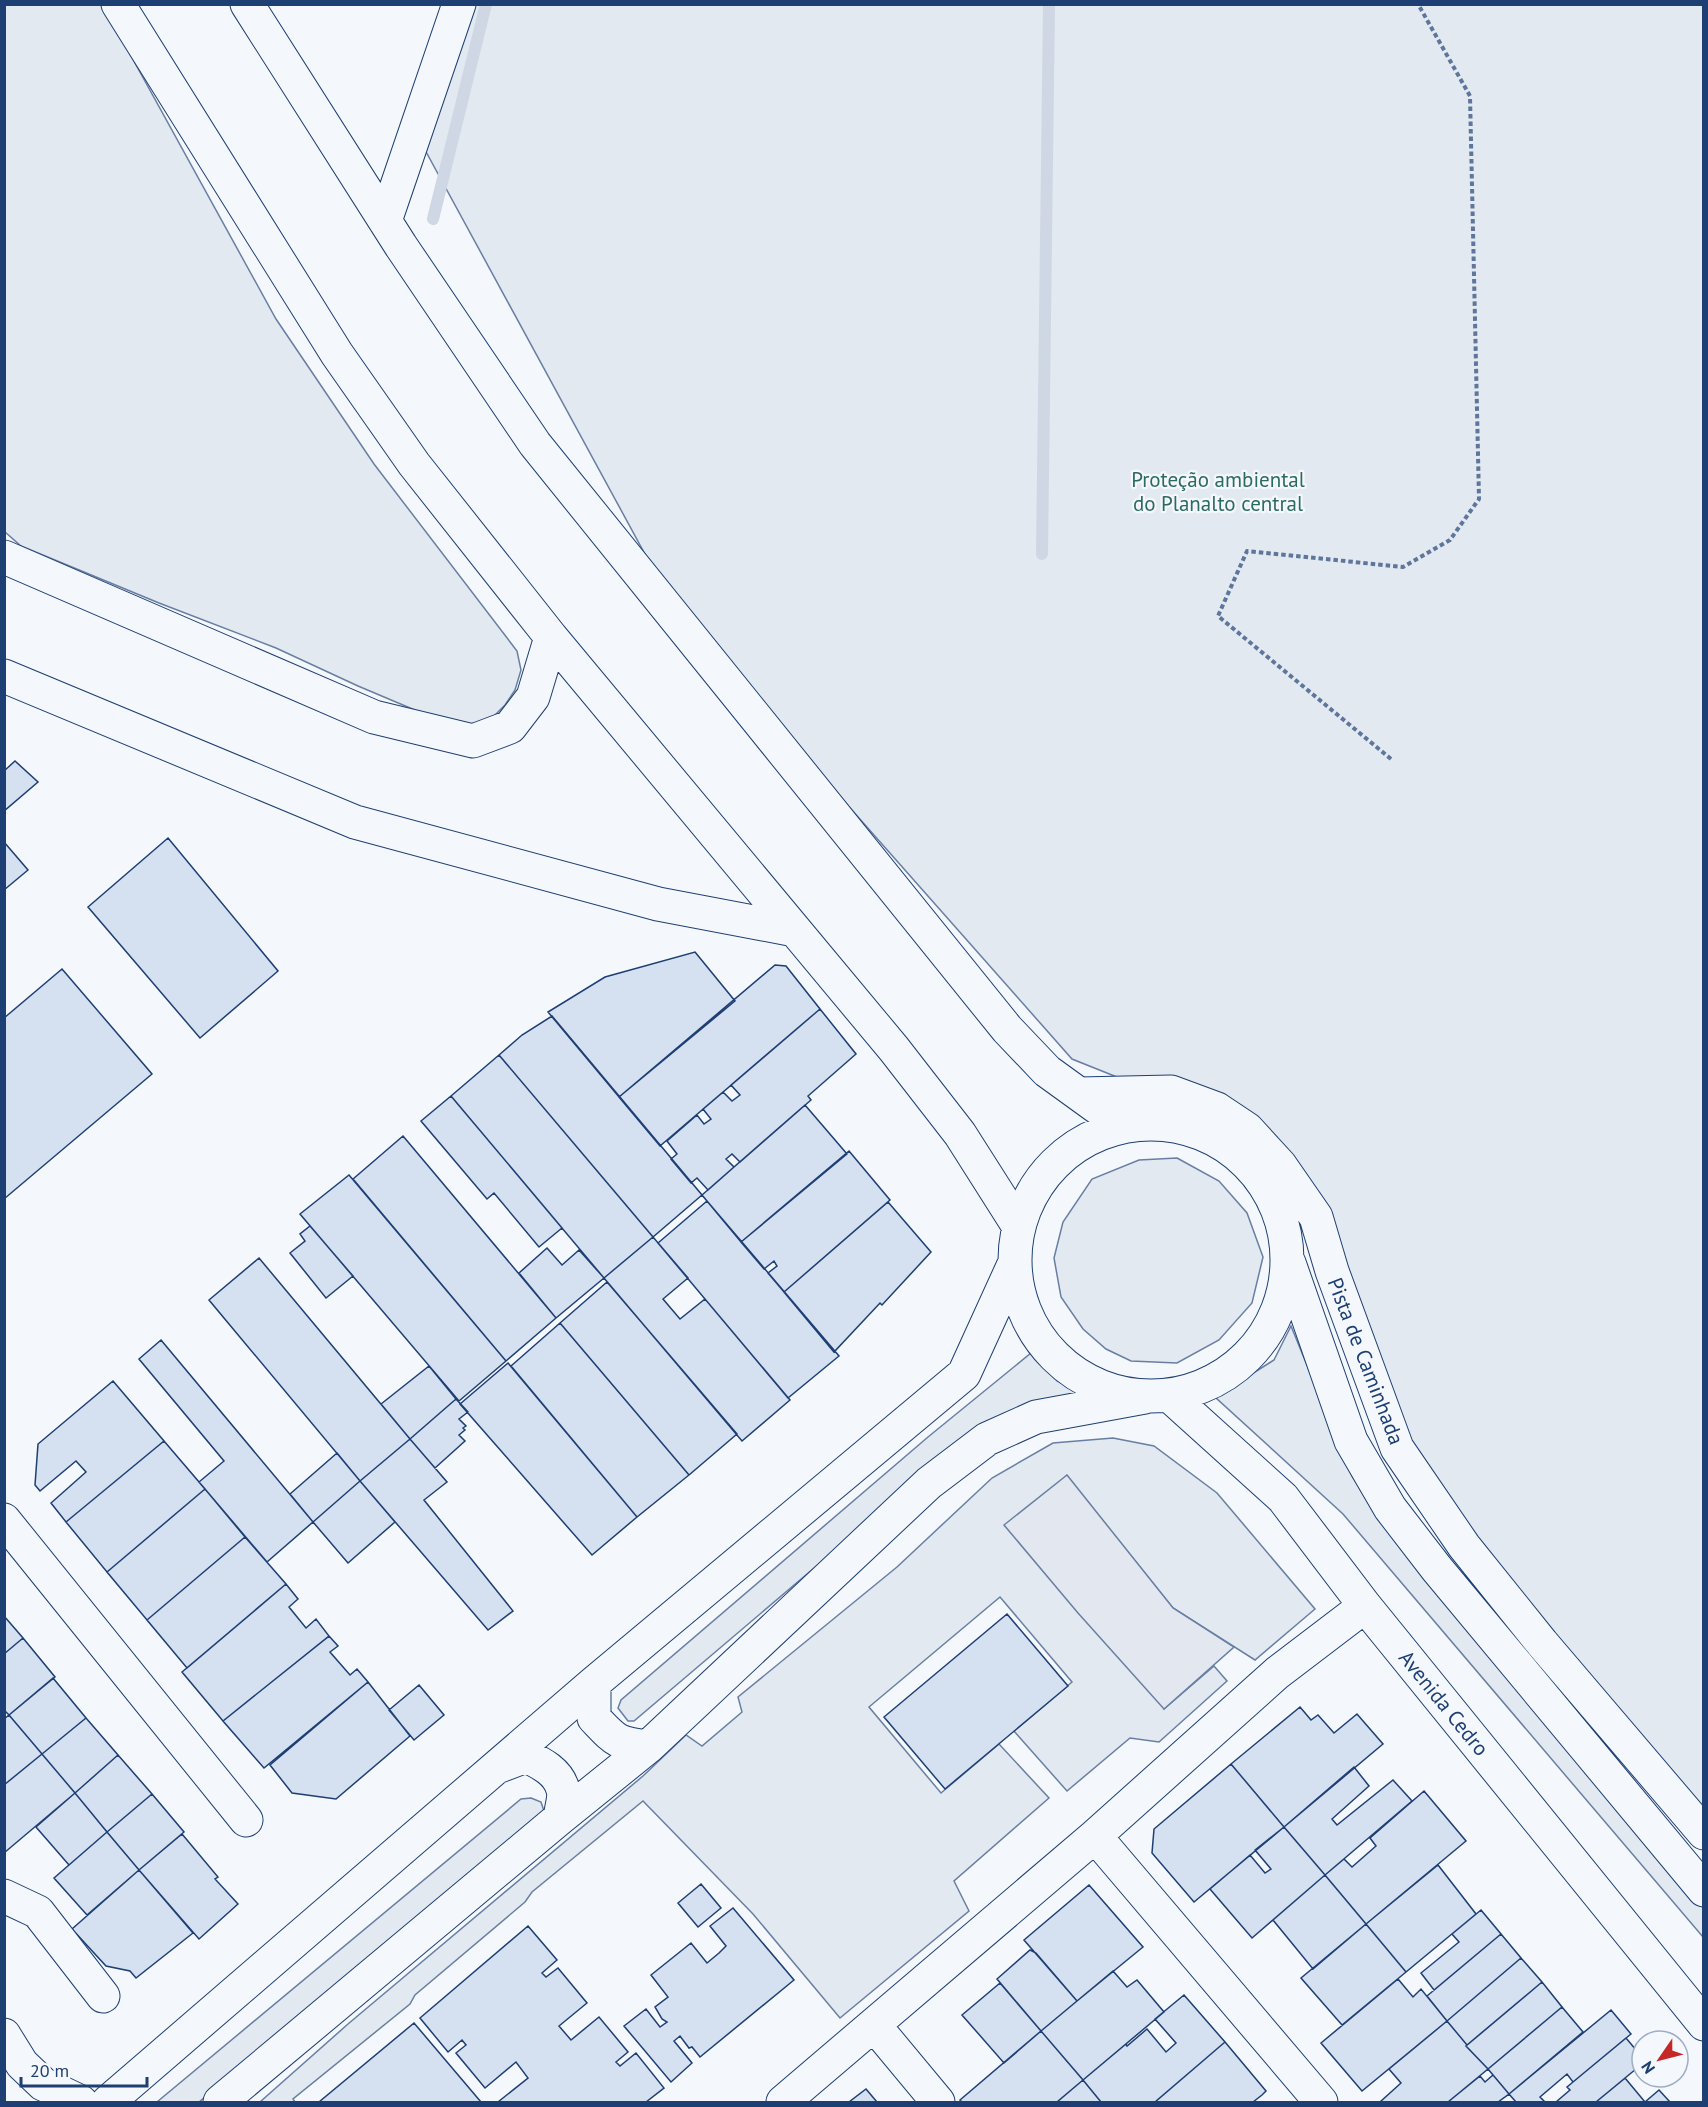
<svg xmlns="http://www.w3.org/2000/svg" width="1708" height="2107" font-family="'PT Sans',sans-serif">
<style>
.green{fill:#e3e9f0;stroke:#687fa3;stroke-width:1.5}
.parking{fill:#e3e8f0;stroke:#687fa3;stroke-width:1.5}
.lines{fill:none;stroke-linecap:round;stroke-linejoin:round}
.stream{stroke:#cfd7e4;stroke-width:12}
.building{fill:#d5e0f0;stroke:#1d3f73;stroke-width:1.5}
.minor-casing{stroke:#1d3f73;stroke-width:35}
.path{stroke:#5e769c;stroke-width:4;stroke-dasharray:4.5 3;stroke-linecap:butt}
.minor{stroke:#f4f7fb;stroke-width:33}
.labels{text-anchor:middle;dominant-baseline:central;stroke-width:4.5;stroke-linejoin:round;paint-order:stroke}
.park-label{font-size:21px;fill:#2c6c60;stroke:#f4f7fb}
.street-label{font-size:21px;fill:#1d3f73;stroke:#f4f7fb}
</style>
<rect width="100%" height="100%" fill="#f4f7fb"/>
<path class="green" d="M4 5H103L276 319 374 464 517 651 521 670 515 690 505 705 490 720 470 724H448L358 686 276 648 159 603 21 546 5 532Z
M463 5H1703V1833L1397 1448 1332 1271 1247 1129 1072 1059 828 783 652 567 412 126Z
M1177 1158 1219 1181 1247 1213 1263 1257 1252 1303 1219 1340 1177 1363 1131 1361 1106 1349 1083 1329 1061 1297 1054 1258 1063 1222 1092 1179 1139 1160Z
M1291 1326 1352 1476 1379 1520 1703 1902V1937L1343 1514 1215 1397 1274 1360Z
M1031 1353 1057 1381 1083 1394 1002 1414 912 1485 634 1721H628L618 1708 621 1700 928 1437Z
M1113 1438 1154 1446 1217 1493 1315 1609 1255 1660 1173 1608 1066 1475 1164 1709 1214 1666 1227 1681 1159 1742 1130 1738 1067 1791 1014 1731 1072 1682 1000 1597 869 1707 941 1793 999 1744 1049 1798 954 1881 969 1911 840 2018 753 1914 643 1801 532 1892 525 1902 415 1995 410 2004 293 2099 295 2102H260L348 2024 643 1776 686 1735 702 1746 742 1712 738 1697 897 1567 992 1478 1053 1443Z
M531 1798 541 1802 544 1811 199 2102H157L521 1799Z"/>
<path class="parking" d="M1067 1475 1173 1608 1234 1647 1164 1709 1078 1613 1004 1525Z"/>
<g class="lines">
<path class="stream" d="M433 219 486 4
M1042 554 1049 4"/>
</g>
<path class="building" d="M15 761 38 782 4 811V771Z
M168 838 278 971 200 1038 88 907Z
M4 842 28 870 4 890Z
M695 952 735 1001 619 1097 548 1012 605 977Z
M775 965 786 966 820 1009 660 1146 619 1097Z
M62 969 152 1074 4 1199V1018Z
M820 1009 856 1054 808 1096 811 1100 740 1162 732 1154 726 1159 734 1167 708 1190 697 1178 691 1183 671 1159 677 1154 667 1141 697 1115 704 1124 711 1119 703 1109 723 1092 732 1101 740 1095 731 1085Z
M552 1016 702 1195 653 1237 499 1055 522 1035Z
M499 1055 653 1237 604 1278 451 1096Z
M451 1096 562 1228 539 1247 494 1193 487 1199 421 1121Z
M805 1105 847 1154 741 1242 702 1195Z
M403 1136 556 1318 506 1361 353 1179Z
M849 1151 890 1200 784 1292 768 1273 777 1266 774 1261 764 1269 741 1242Z
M349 1175 506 1361 459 1401 300 1214Z
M707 1201 839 1356 788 1398 658 1243Z
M888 1202 931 1252 882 1305 880 1303 834 1352 784 1292Z
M310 1226 353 1276 326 1298 290 1253 305 1241 300 1234Z
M653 1237 688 1278 663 1299 680 1319 705 1299 790 1400 742 1441 604 1278Z
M547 1248 562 1265 579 1250 604 1278 556 1318 519 1273Z
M259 1258 410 1439 360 1481 209 1300Z
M607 1282 737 1434 689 1475 560 1323Z
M560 1323 689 1475 637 1517 511 1366Z
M161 1340 313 1522 267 1562 199 1482 224 1461 139 1359Z
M508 1363 637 1517 592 1555 460 1404Z
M429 1366 456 1399 410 1439 381 1404Z
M113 1381 164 1441 66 1522 51 1503 86 1472 76 1461 40 1491 35 1485 38 1444Z
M456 1399 468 1412 459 1419 466 1426 463 1428 465 1430 459 1435 465 1441 435 1468 410 1439Z
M410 1439 447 1482 424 1500 513 1611 488 1630 360 1481Z
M164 1441 205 1489 107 1572 66 1522Z
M337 1453 360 1481 313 1522 290 1494Z
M360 1481 395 1522 348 1563 313 1522Z
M205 1489 245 1537 147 1620 107 1572Z
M245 1537 286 1584 187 1668 147 1620Z
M286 1584 298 1599 289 1607 306 1628 316 1619 329 1636 223 1721 182 1672Z
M1007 1614 1068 1686 945 1789 884 1717Z
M4 1616 23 1638 4 1654Z
M329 1636 338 1646 330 1652 350 1675 357 1669 368 1682 264 1768 223 1721Z
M23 1638 55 1677 9 1715 4 1710V1654Z
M53 1678 86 1718 42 1754 9 1715Z
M368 1682 410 1736 336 1799 292 1793 270 1765Z
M419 1685 444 1715 414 1740 389 1710Z
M1300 1707 1311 1720 1318 1715 1334 1733 1357 1714 1383 1744 1284 1827 1231 1764Z
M9 1715 42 1754 4 1785V1719Z
M86 1718 118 1755 75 1793 42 1754Z
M42 1754 75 1793 4 1853V1785Z
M118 1755 152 1794 107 1832 75 1793Z
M1231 1764 1284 1827 1194 1902 1152 1853 1154 1829Z
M1354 1767 1369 1786 1332 1819 1337 1825 1393 1780 1412 1801 1325 1875 1284 1827Z
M1424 1791 1466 1841 1366 1924 1325 1875 1344 1859 1352 1867 1376 1846 1370 1838Z
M75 1793 107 1832 69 1865 36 1827Z
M152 1794 184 1832 139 1870 107 1832Z
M1284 1827 1325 1875 1252 1938 1210 1889 1250 1855 1265 1873 1271 1869 1255 1850Z
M107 1832 139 1870 87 1915 54 1878Z
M182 1834 218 1877 215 1879 238 1904 199 1939 139 1870Z
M1438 1865 1476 1914 1406 1972 1366 1924Z
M139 1870 193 1933 136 1978 130 1971 106 1966 72 1929Z
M1325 1875 1366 1924 1313 1969 1273 1920Z
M701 1884 721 1908 698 1927 678 1903Z
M1089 1885 1143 1947 1077 2001 1024 1940Z
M733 1908 794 1980 700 2057 692 2047 689 2048 680 2036 674 2041 692 2063 671 2082 624 2026 646 2009 660 2027 667 2022 662 2019 655 2007 668 1997 651 1975 691 1943 707 1963 719 1953 726 1946 710 1926Z
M1481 1910 1501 1934 1434 1990 1421 1973 1459 1942 1452 1934Z
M1366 1924 1406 1972 1342 2025 1301 1978Z
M528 1926 557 1960 542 1973 546 1977 558 1968 587 2003 559 2026 571 2040 599 2017 628 2052 616 2062 620 2066 636 2053 664 2088 646 2102H498L528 2078 516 2062 485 2088 456 2053 466 2045 462 2040 448 2052 420 2018Z
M1501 1934 1521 1958 1447 2021 1427 1996Z
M1030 1950 1036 1953 1077 2001 1041 2031 997 1979Z
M1521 1958 1542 1982 1467 2045 1447 2021Z
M1113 1971 1127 1987 1137 1980 1164 2012 1083 2080 1041 2031Z
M1398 1979 1413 1997 1421 1989 1447 2021 1362 2091 1321 2043Z
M1542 1982 1562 2007 1488 2069 1466 2046Z
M1000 1983 1041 2031 1004 2063 962 2015Z
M1184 1995 1225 2042 1155 2102H1101L1083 2080 1126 2044 1127 2046 1147 2029 1166 2052 1176 2043 1155 2019Z
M1562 2007 1583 2032 1509 2094 1488 2069Z
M1611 2010 1631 2034 1573 2082 1567 2074 1540 2097 1545 2102H1516L1509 2094Z
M1447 2021 1467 2045 1466 2046 1488 2069 1448 2102H1380L1401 2083 1389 2069Z
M414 2023 481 2102H319Z
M1041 2031 1083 2080 1057 2102H962L960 2100Z
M1626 2038 1642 2057V2064L1596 2102H1556L1570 2090 1567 2087Z
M1225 2042 1266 2091 1262 2095 1253 2102H1155Z
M1493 2075 1509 2094 1498 2102H1448L1480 2076 1485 2082Z
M1625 2078 1645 2102H1596L1624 2079Z
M1083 2080 1101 2102H1057Z
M866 2089 877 2102H849Z
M1659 2090 1670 2102H1645Z"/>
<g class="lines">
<g class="minor-casing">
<path id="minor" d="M118 4 337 354 414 464 551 637 894 1049 960 1134 1019 1227
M247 4 401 246 535 444 1007 1029 1047 1071 1123 1126
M385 221 459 4
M4 557 374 717 473 741 510 727 533 697 551 637
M4 676 355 822 658 904 795 930
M1079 1094 1171 1092 1217 1109 1247 1129 1280 1165 1316 1217 1332 1271 1397 1448 1464 1546 1542 1643 1704 1833
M1015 1260a136 136 0 1 1 272 0a136 136 0 1 1-272 0Z
M1289 1263 1351 1441 1390 1508 1437 1569 1704 1890
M1170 1396 1283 1498 1365 1606 1704 2024
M4 1520 246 1820
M594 1683V1718C616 1741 616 1743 648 1747
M497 1767 526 1756C541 1763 559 1772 563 1790 565 1797 561 1810 560 1818
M1095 1836 1321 2102
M4 1896 38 1912 103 1996
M874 2025 938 2102
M4 2035 22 2064 43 2084 81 2102
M108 2102 594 1683 964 1374 1015 1262
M220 2102 560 1818 648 1747 929 1483 987 1439 1036 1417 1145 1397
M783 2102 1095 1836 1277 1673 1365 1606"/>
</g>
<path class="path" d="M1391 759 1218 616 1247 551 1403 567 1450 540 1479 499 1470 96 1418 4"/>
<use href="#minor" class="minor"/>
</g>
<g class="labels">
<g class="park-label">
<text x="1218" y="479">Proteção ambiental<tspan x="1218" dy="24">do Planalto central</tspan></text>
</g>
<g class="street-label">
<text transform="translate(1366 1361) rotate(69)">Pista de Caminhada</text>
<text transform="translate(1444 1703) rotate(51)">Avenida Cedro</text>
</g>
</g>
<rect width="1708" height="2107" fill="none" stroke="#1d3f73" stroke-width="12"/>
<g transform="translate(1660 2059) rotate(235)"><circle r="28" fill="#f4f7fb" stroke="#9eadc5" stroke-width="1.5"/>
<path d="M0-4.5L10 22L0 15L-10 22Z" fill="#c62828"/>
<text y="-9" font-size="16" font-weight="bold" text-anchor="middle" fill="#1d3f73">N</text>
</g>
<path d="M21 2077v9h126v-9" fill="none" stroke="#1d3f73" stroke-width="3"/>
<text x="30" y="2077" font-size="18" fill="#1d3f73" stroke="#f4f7fb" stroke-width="4.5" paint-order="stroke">20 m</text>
</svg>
